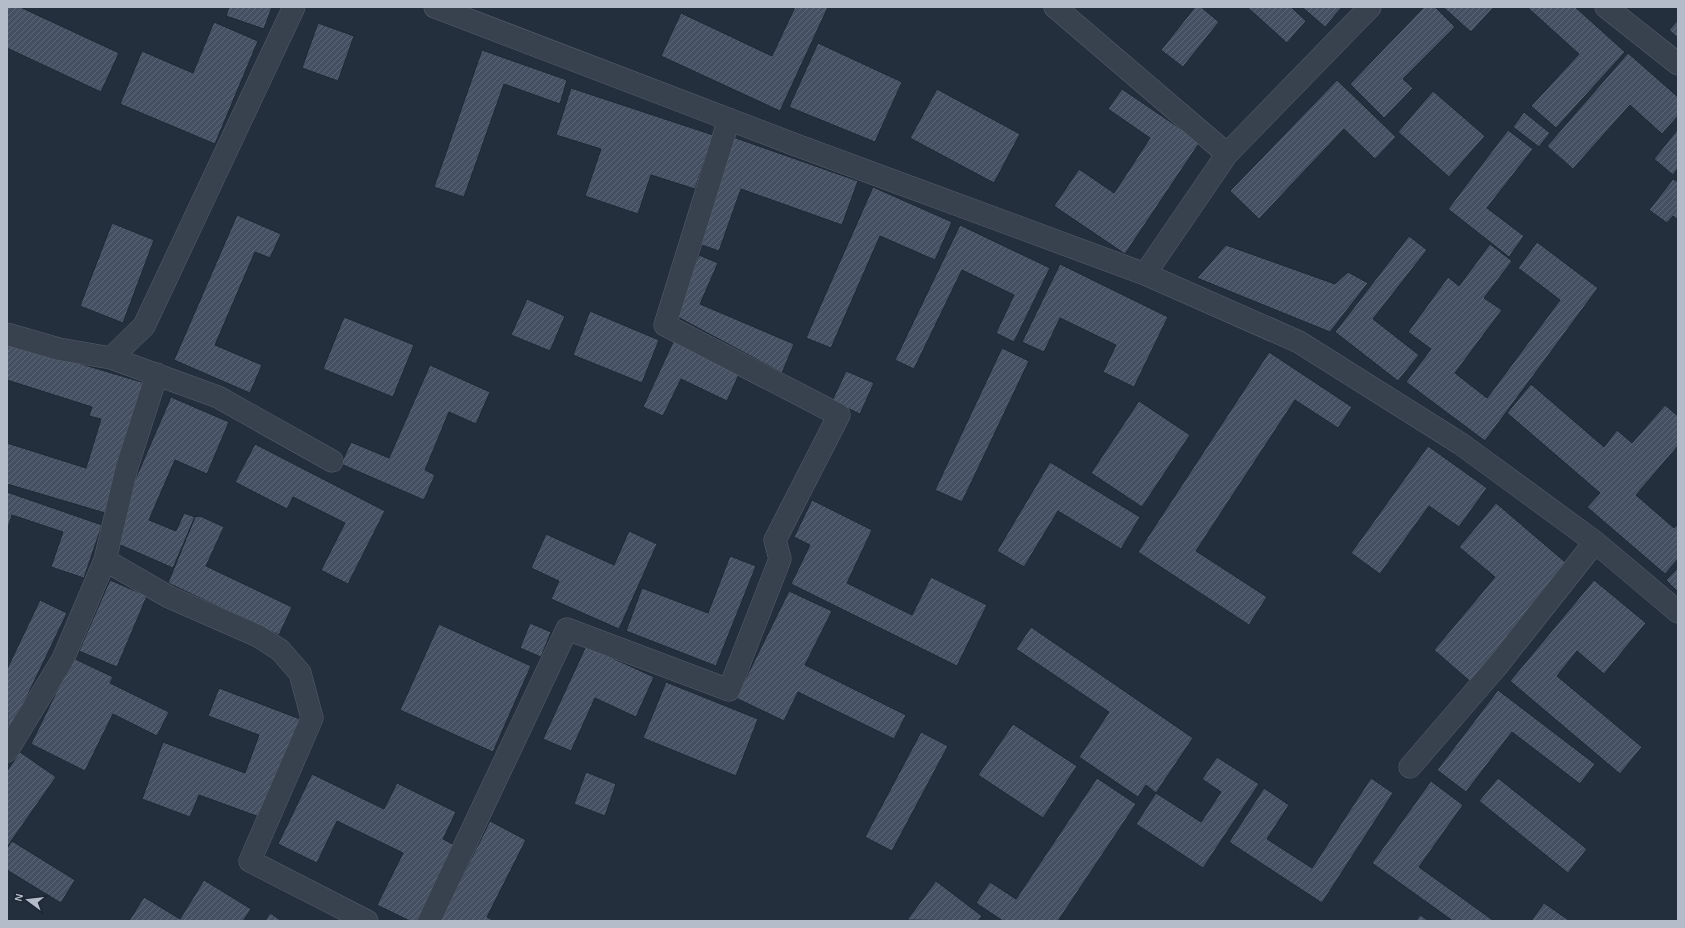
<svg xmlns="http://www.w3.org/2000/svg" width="1685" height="928" font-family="Karla,sans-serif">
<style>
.building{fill:url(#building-hatch);stroke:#1f2835}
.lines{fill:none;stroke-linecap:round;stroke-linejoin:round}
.minor-casing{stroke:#565f6c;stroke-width:23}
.minor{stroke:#38414e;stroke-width:22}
</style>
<defs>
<pattern id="building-hatch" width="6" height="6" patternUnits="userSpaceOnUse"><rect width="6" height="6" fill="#455162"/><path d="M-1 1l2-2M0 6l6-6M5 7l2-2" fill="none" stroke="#5d6877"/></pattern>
</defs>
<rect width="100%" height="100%" fill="#242f3e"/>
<path class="building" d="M7 7H20L119 53 101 92 7 48Z
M229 7H272L264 29 226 16Z
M795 7H828L780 111 661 56 681 13 772 56Z
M1195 7H1201L1219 22 1183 67 1161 50Z
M1247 7H1291L1306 21 1287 43Z
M1302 7H1342L1325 27Z
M1424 7H1435L1455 27 1403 79 1413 88 1384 118 1350 84Z
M1443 7H1494L1471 32Z
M1527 7H1575L1625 52 1556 128 1531 106 1579 54Z
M1678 20V38L1669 30Z
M214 22 258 41 215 144 120 104 142 51 193 73Z
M318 23 354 36 338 81 302 68Z
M818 43 902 82 875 142 789 107Z
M482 50 567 80 560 104 504 84 464 197 434 187Z
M1628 53 1678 97V116L1662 134 1630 105 1573 169 1547 146Z
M1337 80 1396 137 1375 159 1344 129 1259 219 1230 191Z
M571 88 713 135 695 189 651 175 638 214 585 196 601 149 556 135Z
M937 89 1020 134 994 183 910 138Z
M1122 89 1200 142 1125 254 1054 206 1079 169 1114 193 1150 138 1108 109Z
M1433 91 1485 136 1449 177 1398 132Z
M1524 112 1550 133 1539 147 1513 127Z
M1678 129V168L1673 175 1654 159Z
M1508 130 1533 149 1487 208 1524 236 1509 257 1448 209Z
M733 137 858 181 842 225 741 189 719 251 696 243Z
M1673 179 1678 182V220L1673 216 1667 223 1649 210Z
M873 187 952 222 935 260 880 236 831 348 806 338Z
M237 215 281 234 270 258 255 252 215 345 262 365 250 393 174 360Z
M112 223 154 240 123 323 80 306Z
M960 225 1050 268 1014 342 996 333 1014 295 962 270 914 369 895 360Z
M1409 236 1427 250 1373 319 1419 355 1398 381 1335 332Z
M1537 242 1598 288 1485 441 1406 382 1431 349 1408 332 1448 277 1459 286 1490 244 1512 261 1484 298 1502 310 1455 373 1487 398 1560 300 1518 268Z
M1226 245 1335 284 1348 272 1368 283 1330 332 1197 278Z
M699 255 718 263 700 304 794 344 782 373 674 315Z
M1060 264 1168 317 1134 387 1103 372 1116 345 1060 318 1044 352 1022 342Z
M527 299 565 316 550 351 511 335Z
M590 311 659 340 642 383 573 355Z
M344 317 414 345 393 397 323 369Z
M674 340 740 372 727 401 681 379 663 416 643 407Z
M7 342 145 383 105 513 7 484V443L86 468 101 419 89 416 92 407 7 380Z
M1002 348 1029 361 962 502 935 490Z
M1269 352 1352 407 1338 428 1295 400 1196 551 1267 597 1249 625 1138 552Z
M430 365 490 392 476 424 449 412 425 470 435 475 424 500 341 464 351 442 389 458Z
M846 371 874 383 860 414 832 401Z
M1531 384 1604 447 1617 430 1632 443 1665 405 1678 416V446L1636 495 1674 528 1678 524V559L1665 574 1587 507 1600 493 1507 413Z
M171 397 229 422 207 474 175 460 149 520 176 531 184 513 195 517 173 568 109 540Z
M1139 401 1190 435 1142 507 1091 473Z
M255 444 385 511 348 584 321 570 345 523 293 497 287 509 235 482Z
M1428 446 1487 488 1459 527 1429 506 1380 574 1351 553Z
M1050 462 1140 517 1121 549 1058 511 1024 567 997 551Z
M7 492 102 525 84 578 51 567 63 532 12 515 7 531Z
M812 500 872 530 847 583 912 615 931 577 987 605 957 666 791 584 810 545 794 537Z
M1496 503 1571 567 1472 683 1434 650 1495 577 1459 547Z
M200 516 224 527 206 566 292 607 279 635 168 583 195 517Z
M629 531 657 544 619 629 551 599 559 581 531 568 546 534 614 565Z
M730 556 756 566 716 666 626 631 642 588 708 613Z
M1678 568V592L1666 580Z
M110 580 147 596 117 667 79 651Z
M1594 580 1646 623 1604 674 1577 651 1557 676 1642 747 1620 774 1510 681Z
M789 591 832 611 805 665 906 715 894 739 798 692 784 721 736 698Z
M40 600 67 613 8 736 7 669Z
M530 623 551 632 541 657 520 648Z
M439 624 531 666 493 752 400 710Z
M1031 627 1193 738 1156 793 1146 785 1138 797 1079 757 1109 712 1016 649Z
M586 646 654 677 636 717 595 698 571 751 543 739Z
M73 658 113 677 110 683 169 712 157 736 113 714 85 771 31 744Z
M666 682 758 719 736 776 643 738Z
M219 688 300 719 262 818 199 795 190 817 142 799 163 742 245 773 259 735 208 716Z
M1498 690 1595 764 1580 784 1512 732 1466 792 1437 770Z
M1013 724 1077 766 1043 818 978 775Z
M921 732 948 746 892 851 865 837Z
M20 752 56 777 7 847V771Z
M1217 757 1259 784 1203 868 1136 824 1156 793 1201 822 1221 792 1202 779Z
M586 772 616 784 605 816 574 804Z
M312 774 384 809 397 783 456 812 443 839 458 847 422 921H410L377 905 403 853 337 821 317 863 278 844Z
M1097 778 1136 804 1058 921H1003L976 903 990 882 1016 899Z
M1371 778 1393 793 1322 903 1229 842 1264 788 1289 805 1267 839 1312 868Z
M1498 778 1587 849 1568 873 1479 801Z
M1431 781 1463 805 1419 867 1494 921H1453L1372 863Z
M490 821 526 840 487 917 494 921H440Z
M12 841 75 880 61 903 7 870V848Z
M204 880 251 909 243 921H129L144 897 180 919Z
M936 881 982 916 978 921 907 920Z
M1544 903 1570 921H1531Z
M270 913 282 921H265Z
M1420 915 1429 921H1416Z"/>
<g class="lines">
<g class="minor-casing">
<path id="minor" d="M435 7 796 145 1145 274 1299 342 1461 444 1595 542 1678 612
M1055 7 1227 154
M1606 7 1678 64
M1145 274 1227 154 1370 7
M7 334 59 349 111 358 144 326 294 7
M111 358 218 397 332 461
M105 560 169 597 258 636 280 650 300 673 312 718 250 861 367 921
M7 751 63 659 105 560 127 467 157 374
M1410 767 1497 666 1595 542
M429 921 567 629 729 690 780 559 775 540 839 415 665 325 729 119"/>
</g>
<use href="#minor" class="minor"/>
</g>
<rect width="1685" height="928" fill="none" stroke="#b4bcc9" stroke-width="16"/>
<g transform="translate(28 900) rotate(285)" stroke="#1d2633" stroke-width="3" paint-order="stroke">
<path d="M0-3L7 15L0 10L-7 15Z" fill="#b4bcc9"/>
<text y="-6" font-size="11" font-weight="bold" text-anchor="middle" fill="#b4bcc9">N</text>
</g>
</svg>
